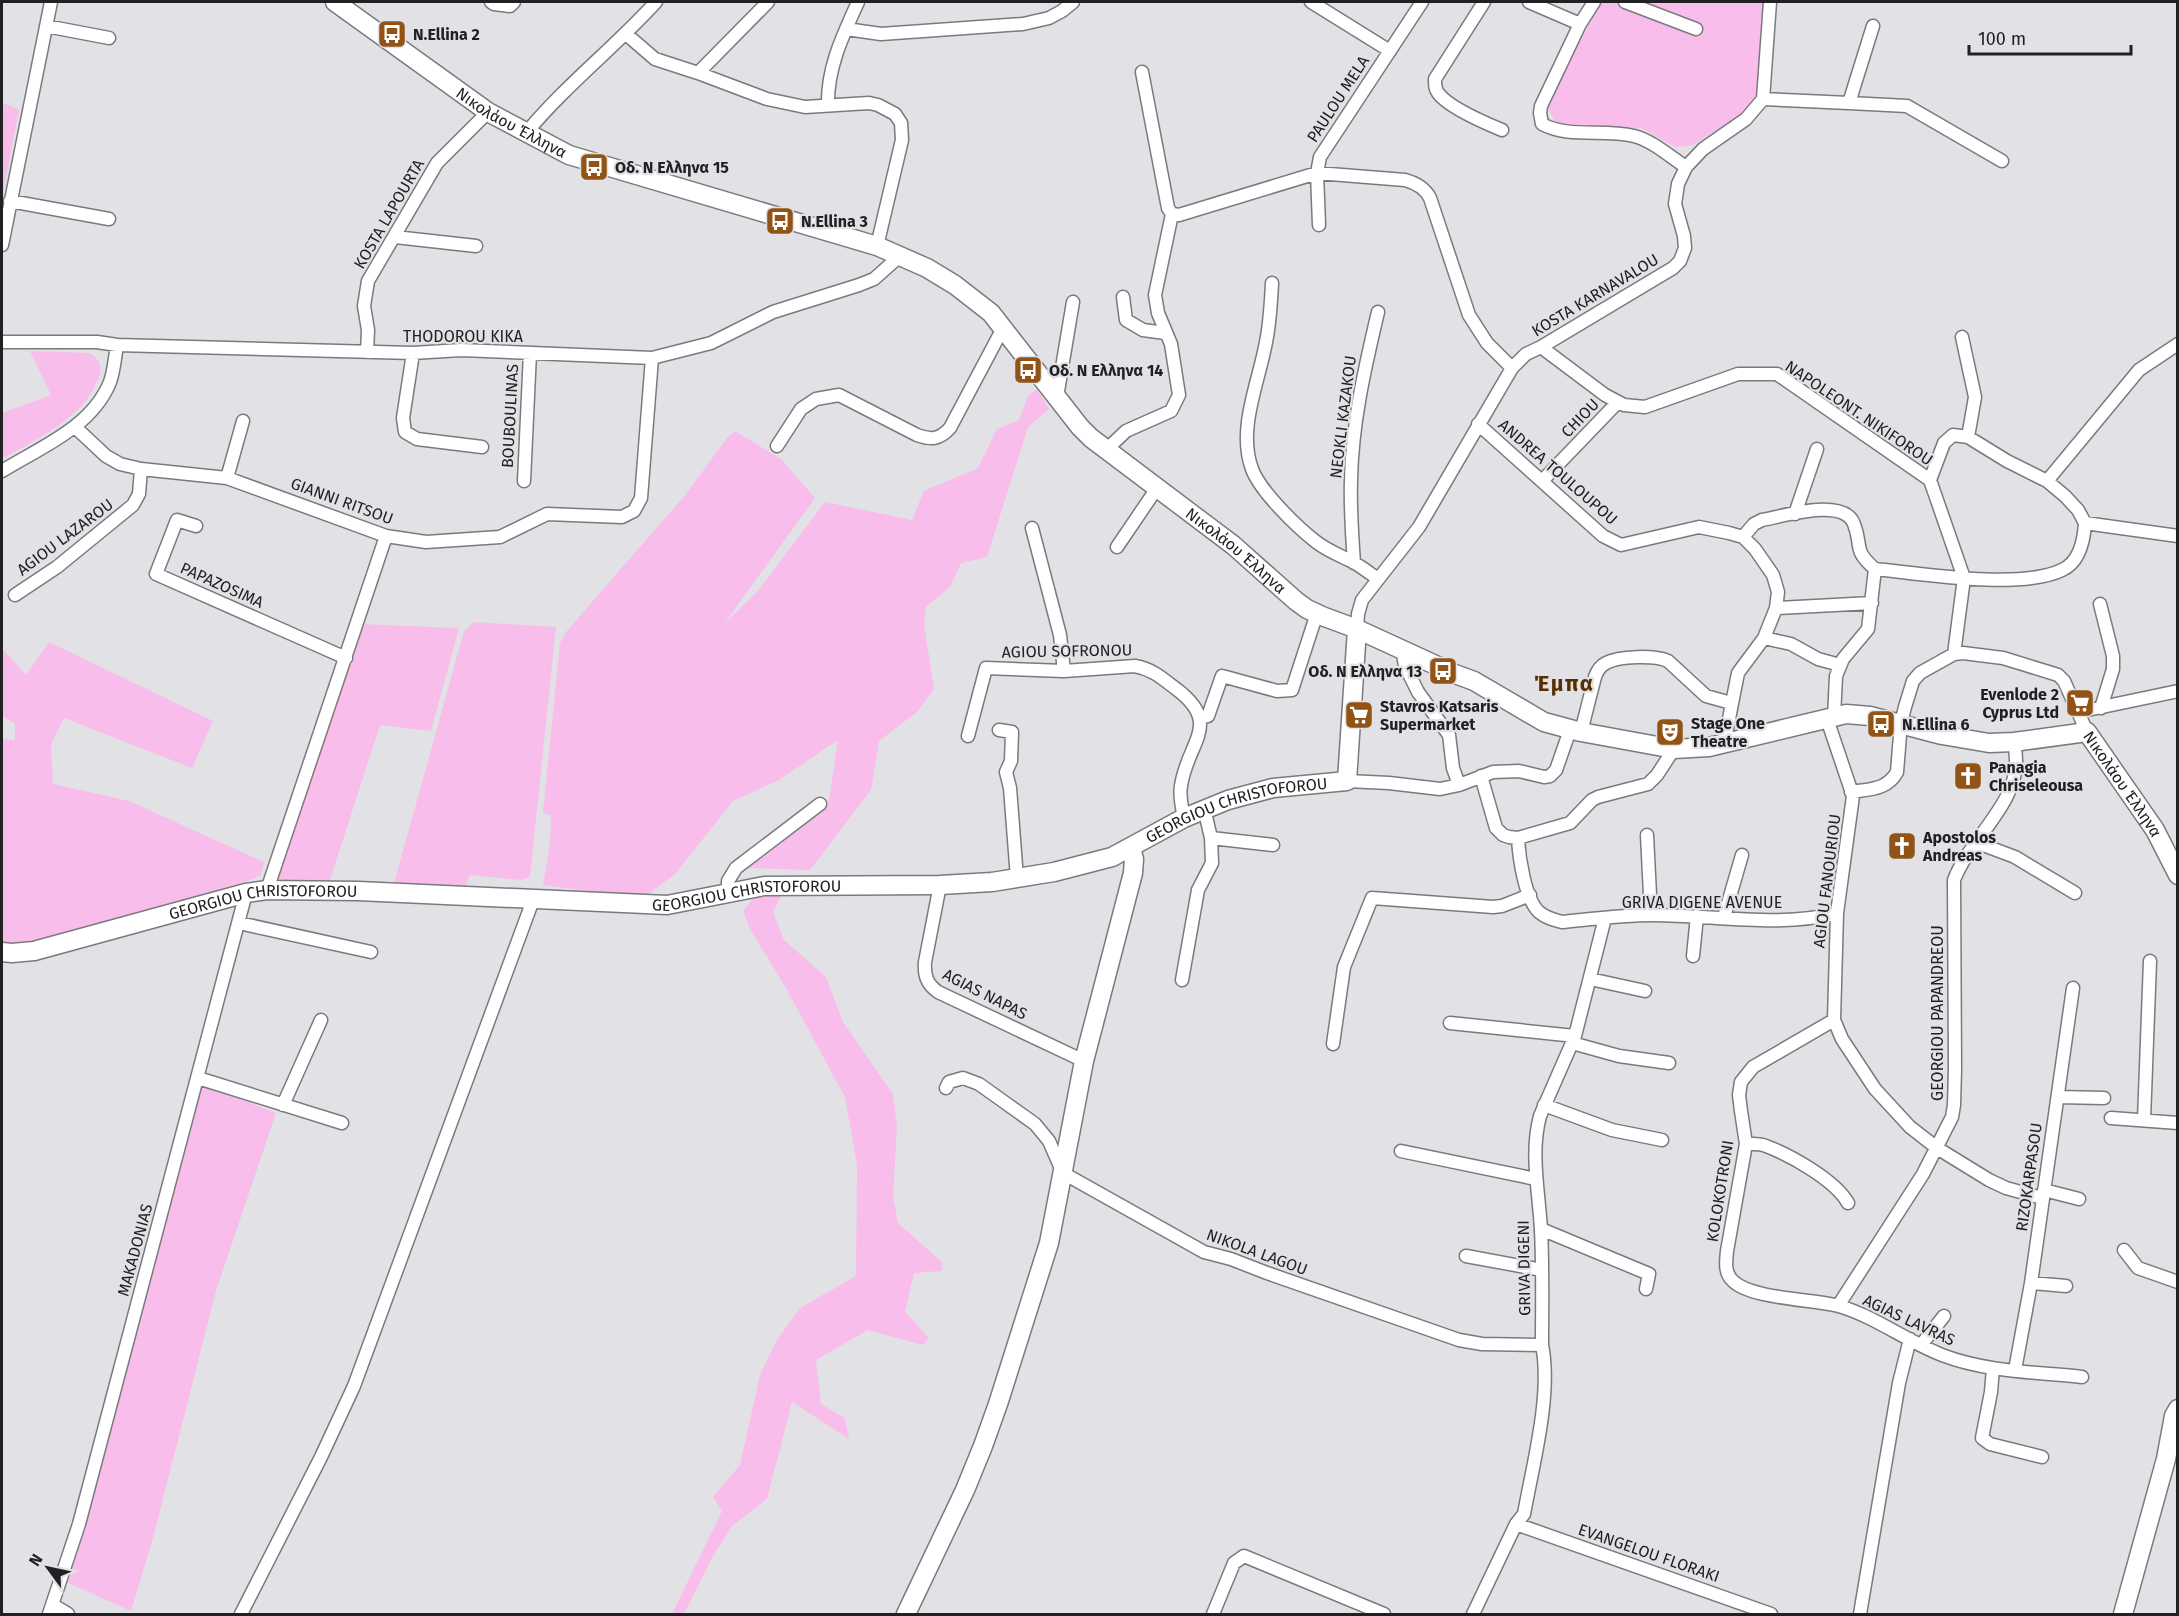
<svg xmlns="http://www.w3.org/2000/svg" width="2179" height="1616" font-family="'Fira Sans',sans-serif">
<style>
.green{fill:#f8bdea}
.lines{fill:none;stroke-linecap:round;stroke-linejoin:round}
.street-casing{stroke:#797a7d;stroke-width:15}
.secondary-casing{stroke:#797a7d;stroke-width:21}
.street{stroke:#fff;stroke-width:12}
.secondary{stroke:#fff;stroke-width:18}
.labels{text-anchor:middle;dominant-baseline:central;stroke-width:4.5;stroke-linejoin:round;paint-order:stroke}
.poi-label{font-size:16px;font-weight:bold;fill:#212123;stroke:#e2e2e6;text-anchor:start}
.street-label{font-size:16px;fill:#212123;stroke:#e2e2e6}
.district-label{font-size:22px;font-weight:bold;letter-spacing:1.5px;fill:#572e01;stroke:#e2e2e6}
</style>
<rect width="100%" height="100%" fill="#e2e2e6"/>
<path class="green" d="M1601 2H1765L1758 97 1747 111 1691 146 1675 147 1641 128 1565 125 1556 123 1546 106Z
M2 102 19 110 2 198Z
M30 351 89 353C103 360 103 371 96 383 93 390 89 398 84 403 63 427 31 442 4 458L2 452V413L51 395Z
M1037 389 1049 409 1028 427 987 557 961 563 950 587 926 607 924 624 934 689 917 712 879 741 871 790 810 870 744 868 828 806 838 740 779 780 733 801 675 874 646 896 610 894 543 885 550 843 551 815 543 813 560 643 566 632 686 494 727 438 735 431 781 459 815 498 724 624 758 591 825 502 912 520 924 491 978 468 997 429 1019 420 1028 396Z
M474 622 556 627 530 877 521 880 470 875 463 890 393 887 464 631Z
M361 624 459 628 431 731 380 725 328 886C312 885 283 891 278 873Z
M49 642 213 721 192 768 64 718 51 745 53 784 129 801 264 862 261 875 248 881 34 942 2 944V739L15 740V724L2 716V648L26 675Z
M783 892 773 912 784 940 826 977 843 1022 893 1094 897 1127 893 1197 898 1223 943 1263 941 1271 914 1273 905 1312 929 1338 923 1345 868 1330 816 1360 821 1404 845 1418 849 1439 792 1402 767 1499 732 1526 712 1558 684 1614H672L722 1511 713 1497 740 1465 760 1375 777 1340 800 1308 856 1276 857 1165 845 1097 787 990 750 929 743 911 755 896Z
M202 1084 276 1113 216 1291 153 1538 131 1611 68 1583Z"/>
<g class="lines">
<g class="street-casing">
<path id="street" d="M491 2 494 4 510 6 514 2
M1311 2 1390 51
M1484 2 1435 79C1435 85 1435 89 1438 93 1449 108 1485 123 1502 130
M1529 2 1580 24
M1594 2 1580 24 1541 106 1540 113 1542 124C1570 139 1604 128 1634 136 1653 141 1669 156 1686 167
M1625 2 1696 29
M46 26 109 38
M846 29 881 34 1023 24 1049 18 1062 11 1073 2
M626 34 655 59 698 73 767 99 805 107 869 103 878 105 895 114 901 123 902 140 877 246
M1142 72 1168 208 1172 214 1179 215 1317 173 1405 180C1416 183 1425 188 1430 198L1469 315 1487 343 1512 368
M698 73 768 2
M1763 99 1849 103 1873 26
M1849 103 1907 106 2002 161
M828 105C827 68 843 35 858 2
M527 132C566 85 615 47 656 2
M10 201 109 219
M1319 225 1317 173 1320 157 1422 2
M395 237 476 246
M2 245 51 2
M1272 283C1271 303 1270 323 1266 342 1259 382 1237 429 1252 469 1260 491 1296 526 1315 541 1326 550 1339 555 1351 561 1361 566 1369 573 1378 579
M1123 297 1126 320 1143 330 1165 333
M1962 337 1975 397 1968 437
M2 342H97L117 345 413 353 461 350 652 358 711 343 773 312 859 285 874 279 901 255
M1541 347 1605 395 1624 405 1645 407 1738 374H1777L1930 480 1964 578 1954 654
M367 352 368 330 364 306 368 281 437 163 488 112
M413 353 403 418 405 432 417 439 482 447
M1057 397 1073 302
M1478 424 1603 536 1621 545 1699 527 1729 533 1743 537 1755 549 1773 575 1778 592 1776 608 1764 638 1738 673 1724 744
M75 427 106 456 120 464 141 469 227 478 386 536 426 542 500 537 547 514 622 517 634 511 641 498 652 358
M777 446 801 409 816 399 839 395 917 435C931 440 939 440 950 428L1003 328
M1106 450 1126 431 1171 411 1179 395 1171 344 1158 313 1155 295 1172 214
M2 471C41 447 92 427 110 382 114 371 115 357 117 345
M227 478 243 421
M524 481 530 353
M1542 481 1617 403
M2047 481 2139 370 2178 344
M1795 514 1817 449
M2085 523 2178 536
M196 526 177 520 156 574 346 658
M1032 528 1060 635 1064 671
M1743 537 1754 524 1762 520C1784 516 1844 497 1854 524 1863 547 1852 549 1875 569
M1117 547 1157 488
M1354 563C1352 535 1350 508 1351 480 1352 423 1365 367 1378 312
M1875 569C1923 574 2020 590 2062 570 2080 562 2084 540 2085 523L2078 510 2065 496 2047 481 2007 461 1968 437 1953 435 1944 443 1930 480
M15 595 57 567 133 505 139 494 141 469
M2100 604 2113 656V669L2101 708
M1776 608 1872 603
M1357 629 1358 614 1362 600 1419 527 1512 368 1526 354 1541 347 1673 268 1680 261 1685 248 1684 236 1675 204 1678 184 1686 167 1703 149 1746 119 1763 99 1770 2
M1764 638 1791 644 1818 659 1840 665
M1402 649 1405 666 1418 692 1449 735 1453 768 1459 785
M2078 712 2178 691
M1834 717 1836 676 1843 659 1868 629 1875 569
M1200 718 1208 716 1222 676 1277 691 1292 690 1317 613
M1827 719 1853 796 1837 913 1834 1020 1842 1039 1875 1089 1910 1127 1937 1148 1989 1180 2006 1188 2042 1198
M999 730 1012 732 1011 761 1006 772 1010 788 1017 878
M1581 732 1595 677C1597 671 1600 666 1606 663 1619 656 1655 655 1668 661L1706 696 1731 703
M968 736 986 668 1064 671 1135 666C1152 669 1162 678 1175 688 1224 724 1187 742 1181 786 1179 796 1182 807 1184 818
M1481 776 1496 828 1503 835 1509 837 1518 838 1570 823 1592 800 1598 797 1648 784 1657 775 1674 749
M1347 781 1389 783 1440 789 1459 785 1493 772 1519 771 1544 777 1550 776 1556 770 1570 730
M1851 792C1870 789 1887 790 1897 772L1901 723 1905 707 1913 681 1920 673 1954 654 1963 653 2003 658 2058 675 2064 681 2087 732
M1204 808 1211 838 1273 845
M1647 835 1651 915
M1518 838C1519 858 1525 899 1539 912 1546 918 1554 920 1562 922 1592 919 1623 915 1653 915 1712 915 1780 928 1837 913
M1975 842 2015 857 2075 893
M940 885 925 962C924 976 927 984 938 992L1084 1061
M267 890 386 536
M728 893V881L736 868 820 804
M1724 917 1742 855
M239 923 371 952
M1693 956 1697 916
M1590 979 1645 991
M1182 980 1198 890 1212 863 1211 838
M1834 1020 1753 1067 1741 1082 1739 1095 1741 1111 1746 1144 1727 1251C1726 1261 1724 1273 1733 1281 1751 1299 1813 1299 1839 1306 1876 1317 1906 1341 1942 1355 1986 1372 2035 1372 2082 1377
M1450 1023 1575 1036
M1572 1043 1619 1056 1669 1063
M1333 1044 1344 967 1372 898 1493 907 1502 906 1530 895
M198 1078 342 1123
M946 1088 949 1082 963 1078 979 1084 1035 1124 1049 1141 1063 1173 1204 1252 1231 1259 1267 1273 1459 1340 1482 1344 1542 1345
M2058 1097 2104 1098
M283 1105 321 1020
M1544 1105 1612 1130 1662 1140
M2111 1118 2178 1123
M2144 1120 2150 961
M1746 1144C1753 1144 1760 1143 1766 1146 1790 1155 1835 1180 1848 1203
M1401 1151 1536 1179
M2044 1190 2079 1199
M1541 1229 1649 1274 1646 1289
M2124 1250 2138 1268 2178 1282
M1466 1256 1542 1270
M2031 1283 2066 1286
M1838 1306 1923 1174 1952 1117 1954 1105 1955 1069 1954 880C1969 840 2017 804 2016 761 2016 755 2015 748 2014 742
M1921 1345 1944 1316
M1993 1368 1991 1392 1982 1438 1990 1444 2042 1457
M2015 1370 2031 1283 2073 988
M1516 1524 1771 1614
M53 1605 68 1614
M49 1614 79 1524 246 893
M241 1614 321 1457 354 1386 533 900
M1213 1614 1234 1563 1244 1556 1384 1614
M1473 1614 1516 1524 1524 1514C1533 1464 1552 1394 1542 1345 1542 1307 1543 1268 1541 1230 1539 1192 1530 1153 1540 1116L1575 1036 1605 918
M1860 1614 1899 1383 1910 1339"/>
</g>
<g class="secondary-casing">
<g id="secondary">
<path id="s1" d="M335 2 488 112 569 155 877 246 927 268 955 285 991 313 1080 427 1091 438 1233 545 1296 601 1307 609 1322 616 1357 629 1455 674 1474 681 1544 722 1581 732 1674 749 1709 747 1846 714 1870 716 1942 735 1989 743 2014 742 2087 732 2155 830 2178 875"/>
<path id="s2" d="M2 952 12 953 34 951 246 893 267 890 358 891 667 905 764 886 940 885 992 882 1054 872 1112 857 1184 818 1228 800 1273 788 1347 781 1357 629"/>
<path d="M906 1614 965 1490 983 1446 998 1404 1049 1243 1084 1061 1133 873 1134 859 1131 848"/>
<path d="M2123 1614 2166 1459 2174 1416 2178 1409"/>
</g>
</g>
<use href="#street" class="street"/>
<use href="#secondary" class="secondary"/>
</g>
<defs>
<g id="bus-square" transform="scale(1.5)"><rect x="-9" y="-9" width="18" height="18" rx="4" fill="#915416" stroke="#e2e2e6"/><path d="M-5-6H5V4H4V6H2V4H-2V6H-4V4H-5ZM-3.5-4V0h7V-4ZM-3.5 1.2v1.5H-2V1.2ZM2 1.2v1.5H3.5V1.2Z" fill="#fff"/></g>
<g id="supermarket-square" transform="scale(1.5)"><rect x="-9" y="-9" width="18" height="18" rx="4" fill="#915416" stroke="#e2e2e6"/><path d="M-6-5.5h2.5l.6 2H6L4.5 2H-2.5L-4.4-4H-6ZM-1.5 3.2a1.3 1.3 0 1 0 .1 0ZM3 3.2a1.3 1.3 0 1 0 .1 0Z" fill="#fff"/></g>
<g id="theatre-square" transform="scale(1.5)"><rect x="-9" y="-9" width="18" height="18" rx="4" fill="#915416" stroke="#e2e2e6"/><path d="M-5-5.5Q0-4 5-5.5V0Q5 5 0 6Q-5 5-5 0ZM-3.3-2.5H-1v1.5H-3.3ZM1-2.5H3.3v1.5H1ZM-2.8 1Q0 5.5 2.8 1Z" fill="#fff"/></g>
<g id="church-square" transform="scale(1.5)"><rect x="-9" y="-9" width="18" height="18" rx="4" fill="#915416" stroke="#e2e2e6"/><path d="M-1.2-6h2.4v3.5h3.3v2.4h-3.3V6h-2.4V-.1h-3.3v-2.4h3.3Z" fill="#fff"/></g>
</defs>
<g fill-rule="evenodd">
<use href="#bus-square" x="392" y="34"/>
<use href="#bus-square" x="594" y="167"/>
<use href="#bus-square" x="780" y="221"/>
<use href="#bus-square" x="1028" y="370"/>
<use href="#bus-square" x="1443" y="671"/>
<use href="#supermarket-square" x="2080" y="703"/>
<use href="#supermarket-square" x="1359" y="715"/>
<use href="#bus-square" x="1881" y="724"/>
<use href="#theatre-square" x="1670" y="732"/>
<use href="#church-square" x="1968" y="776"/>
<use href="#church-square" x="1902" y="846"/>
</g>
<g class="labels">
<g class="poi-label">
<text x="413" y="34">N.Ellina 2</text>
<text x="615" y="167">Οδ. Ν Ελληνα 15</text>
<text x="801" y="221">N.Ellina 3</text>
<text x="1049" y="370">Οδ. Ν Ελληνα 14</text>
<text x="1422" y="671" text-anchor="end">Οδ. Ν Ελληνα 13</text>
<text x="2059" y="694" text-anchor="end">Evenlode 2<tspan x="2059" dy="18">Cyprus Ltd</tspan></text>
<text x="1380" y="706">Stavros Katsaris<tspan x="1380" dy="18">Supermarket</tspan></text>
<text x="1691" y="723">Stage One<tspan x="1691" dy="18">Theatre</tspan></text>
<text x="1902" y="724">N.Ellina 6</text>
<text x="1989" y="767">Panagia<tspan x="1989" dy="18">Chriseleousa</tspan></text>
<text x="1923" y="837">Apostolos<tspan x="1923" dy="18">Andreas</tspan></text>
</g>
<g class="street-label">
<text transform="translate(1338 99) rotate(-57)">PAULOU MELA</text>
<text stroke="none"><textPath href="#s1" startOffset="214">Νικολάου Έλληνα</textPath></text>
<text transform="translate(389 214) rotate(-60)">KOSTA LAPOURTA</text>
<text transform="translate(1595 295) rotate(-31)">KOSTA KARNAVALOU</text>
<text x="463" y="336">THODOROU KIKA</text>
<text transform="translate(1859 413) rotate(34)">NAPOLEONT. NIKIFOROU</text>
<text transform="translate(510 416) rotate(-87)">BOUBOULINAS</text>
<text transform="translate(1343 417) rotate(-83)">NEOKLI KAZAKOU</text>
<text transform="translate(1580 418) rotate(-46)">CHIOU</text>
<text transform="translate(1558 472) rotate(41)">ANDREA TOULOUPOU</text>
<text transform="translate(342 501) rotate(20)">GIANNI RITSOU</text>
<text transform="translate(65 537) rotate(-37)">AGIOU LAZAROU</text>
<text stroke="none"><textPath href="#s1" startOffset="1078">Νικολάου Έλληνα</textPath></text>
<text transform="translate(222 585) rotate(24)">PAPAZOSIMA</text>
<text transform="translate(1067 651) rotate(-1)">AGIOU SOFRONOU</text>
<text stroke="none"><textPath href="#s1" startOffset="2050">Νικολάου Έλληνα</textPath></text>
<text stroke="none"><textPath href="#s2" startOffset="1258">GEORGIOU CHRISTOFOROU</textPath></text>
<text transform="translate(1827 881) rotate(-83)">AGIOU FANOURIOU</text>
<text stroke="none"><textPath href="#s2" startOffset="754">GEORGIOU CHRISTOFOROU</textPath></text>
<text x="1702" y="902">GRIVA DIGENE AVENUE</text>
<text stroke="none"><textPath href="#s2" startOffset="268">GEORGIOU CHRISTOFOROU</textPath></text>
<text transform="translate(985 994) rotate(27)">AGIAS NAPAS</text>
<text transform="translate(1937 1013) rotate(-90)">GEORGIOU PAPANDREOU</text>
<text transform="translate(2029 1177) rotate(-82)">RIZOKARPASOU</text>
<text transform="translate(1720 1191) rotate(-81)">KOLOKOTRONI</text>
<text transform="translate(135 1250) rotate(-75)">MAKADONIAS</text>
<text transform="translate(1257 1252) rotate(20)">NIKOLA LAGOU</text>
<text transform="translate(1524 1268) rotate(-91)">GRIVA DIGENI</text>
<text transform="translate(1909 1320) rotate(25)">AGIAS LAVRAS</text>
<text transform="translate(1649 1553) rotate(19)">EVANGELOU FLORAKI</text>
</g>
<g class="district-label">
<text x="1564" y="683">Έμπα</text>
</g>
</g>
<rect width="2179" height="1616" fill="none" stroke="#212123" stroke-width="6"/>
<g transform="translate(48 1568) rotate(303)" stroke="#e2e2e6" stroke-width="4.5" paint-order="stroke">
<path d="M0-4.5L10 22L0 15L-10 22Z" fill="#212123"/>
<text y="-9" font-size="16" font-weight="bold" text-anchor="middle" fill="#212123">N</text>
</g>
<path d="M1969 45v9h162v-9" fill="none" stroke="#212123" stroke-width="3"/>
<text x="1978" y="45" font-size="18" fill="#212123" stroke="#e2e2e6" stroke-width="4.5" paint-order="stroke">100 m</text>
</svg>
